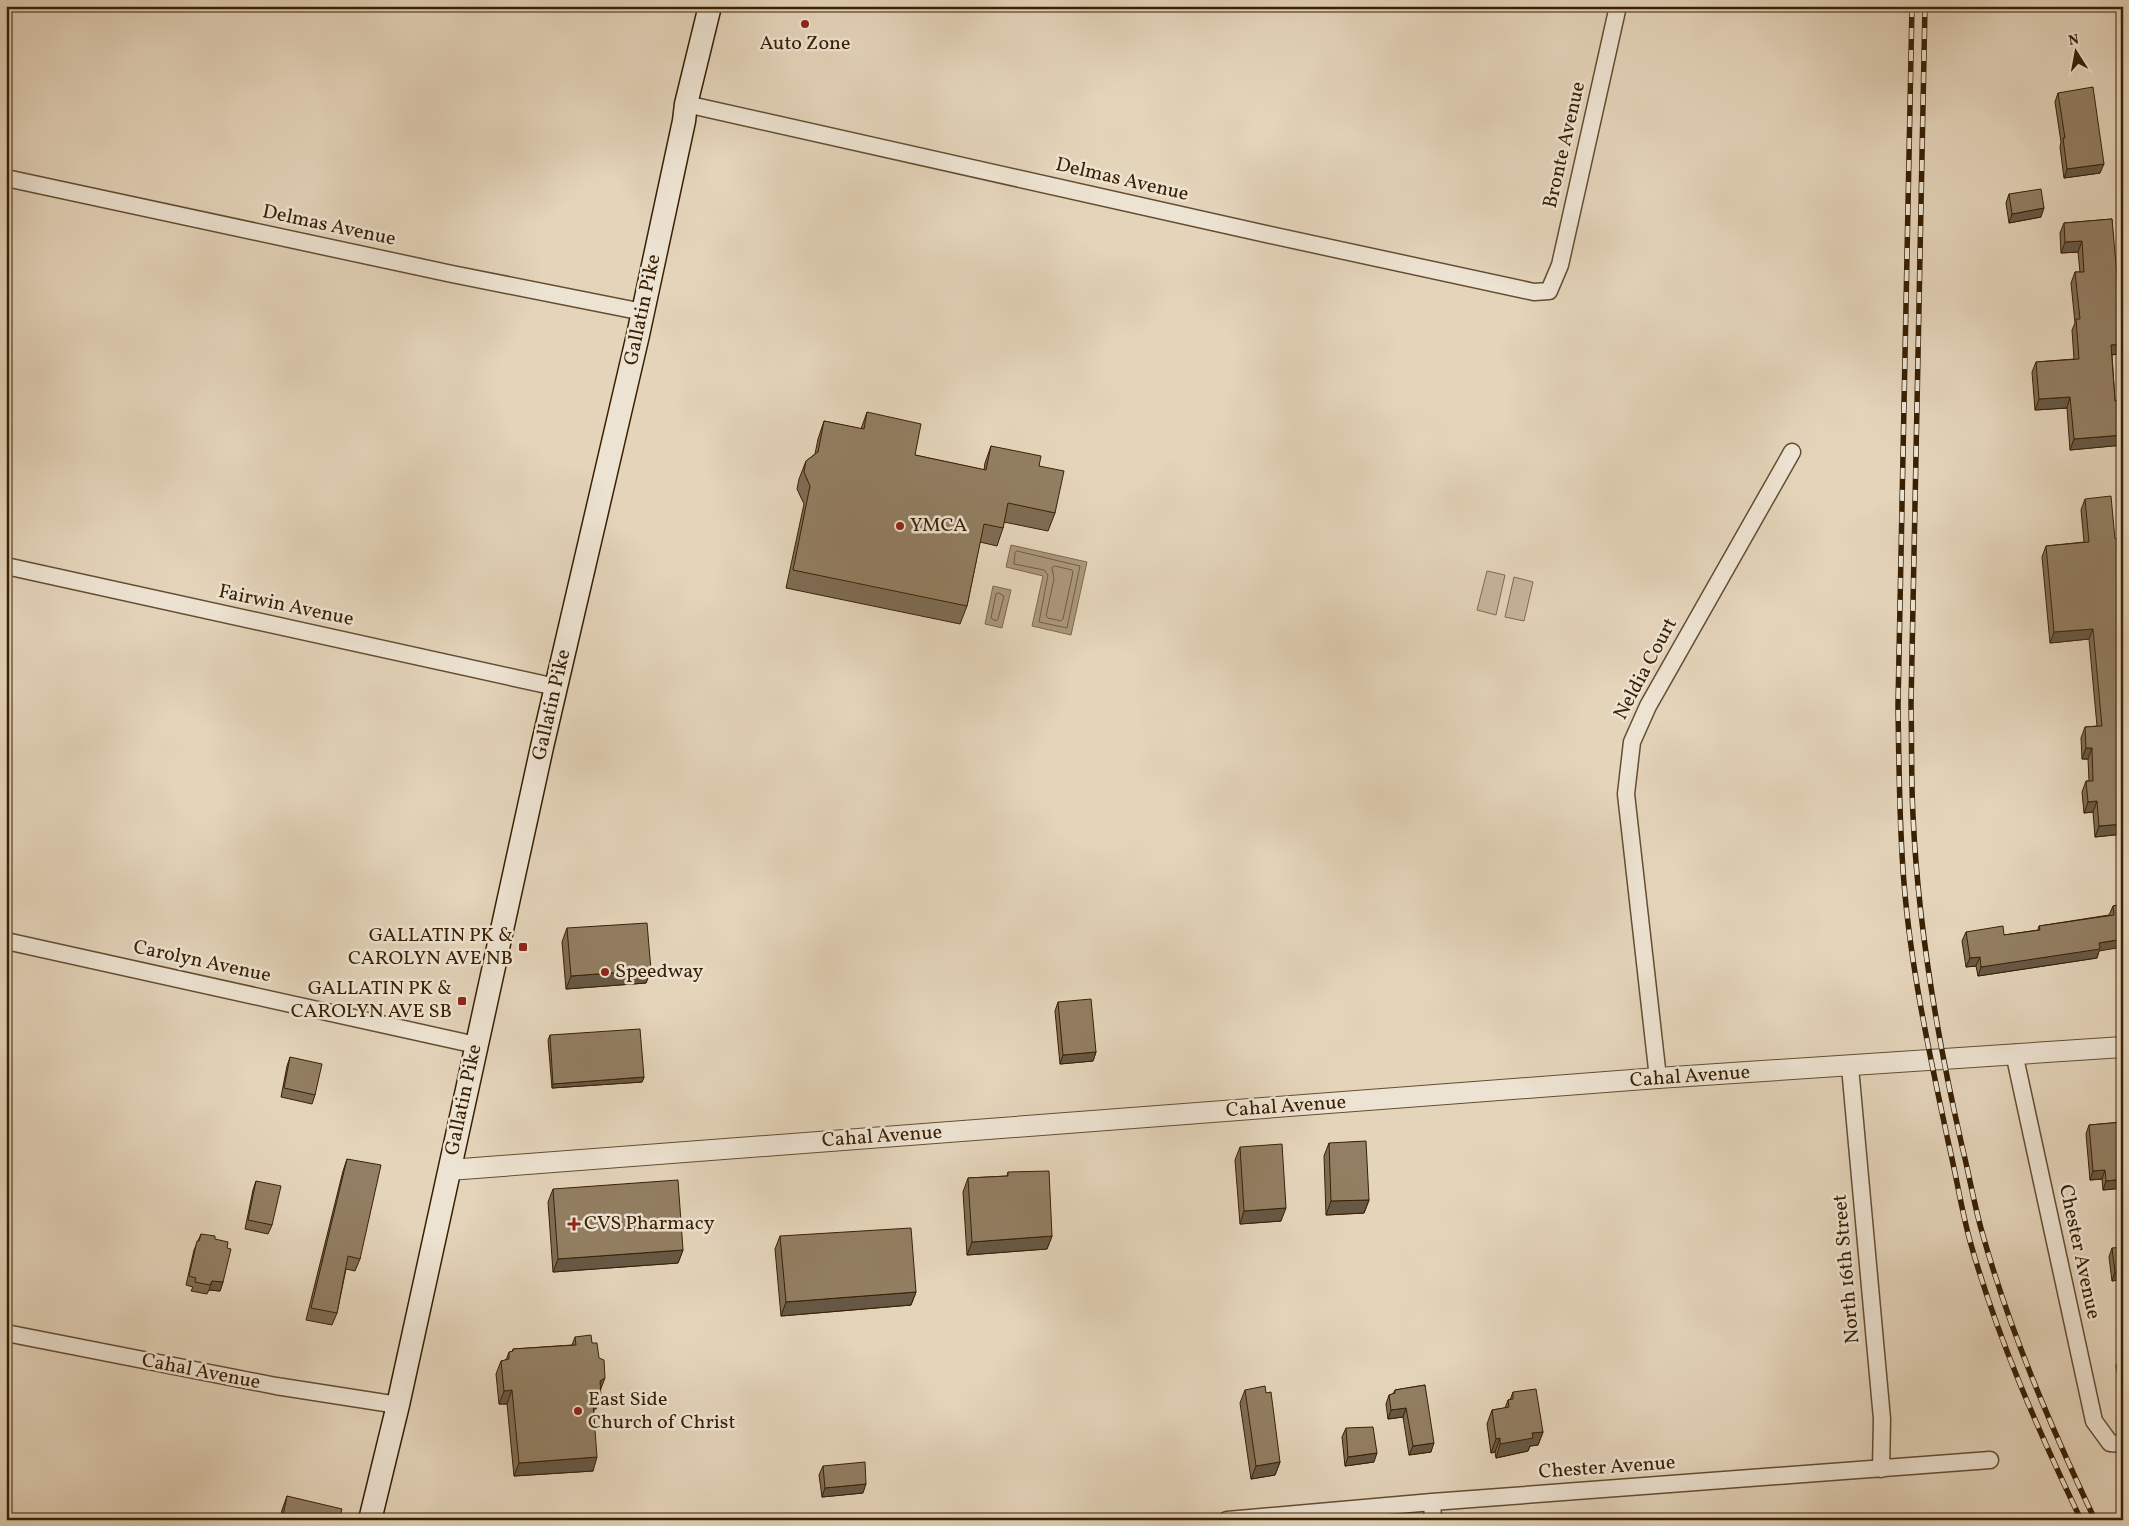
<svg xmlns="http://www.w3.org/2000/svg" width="2129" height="1526" font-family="Vollkorn,serif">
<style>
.pitch{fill:#c7b59b;stroke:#806a4f}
.water{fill:#aa977c;stroke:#7d674c}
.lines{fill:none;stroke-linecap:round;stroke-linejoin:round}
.shore{stroke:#725c40;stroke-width:1}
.minor-casing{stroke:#644d31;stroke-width:19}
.tertiary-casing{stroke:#644d31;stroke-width:22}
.secondary-casing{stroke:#392003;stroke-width:25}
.minor{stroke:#ede3d2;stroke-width:16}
.tertiary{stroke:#ede3d2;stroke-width:20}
.secondary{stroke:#ede3d2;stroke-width:22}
.rail-casing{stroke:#392003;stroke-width:5.5}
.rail{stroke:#ede3d2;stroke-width:4;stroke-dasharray:11;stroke-linecap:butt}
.wall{fill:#7e6c54;stroke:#392003}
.shaded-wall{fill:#665845;stroke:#392003}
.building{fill:#927e62;stroke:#392003}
.poi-dot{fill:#8f2418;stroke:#ede3d2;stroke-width:2}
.labels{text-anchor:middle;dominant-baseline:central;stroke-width:5;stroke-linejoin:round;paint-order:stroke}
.poi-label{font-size:20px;fill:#392003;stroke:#ede3d2;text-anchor:start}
.street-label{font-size:20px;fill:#392003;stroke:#ede3d2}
</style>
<rect width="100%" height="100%" fill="#e4d4ba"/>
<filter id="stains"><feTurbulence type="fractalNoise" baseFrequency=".004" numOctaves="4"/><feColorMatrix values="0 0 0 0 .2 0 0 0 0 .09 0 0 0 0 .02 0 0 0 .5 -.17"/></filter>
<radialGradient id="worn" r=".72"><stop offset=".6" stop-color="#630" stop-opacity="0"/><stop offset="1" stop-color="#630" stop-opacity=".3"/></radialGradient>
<path class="pitch" d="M1487 571 1505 575 1496 615 1477 610Z
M1514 577 1533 582 1524 621 1505 617Z"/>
<path class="water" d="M1011 545 1087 562 1071 635 1032 626 1043 576 1006 567Z
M993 586 1011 590 1002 628 985 624Z"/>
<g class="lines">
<path class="shore" d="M1017 551 1080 566 1067 628 1039 622 1048 575 1044 570 1014 564 1015 553Z
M1055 566 1072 570 1073 572 1063 619 1061 621 1048 618 1046 616 1054 579 1052 568Z
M999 593 1004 596 998 619 996 621 991 618 996 594Z"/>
<g class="minor-casing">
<path id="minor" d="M686 104 1266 234 1534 292 1549 291 1560 265 1618 6
M6 178 452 274 643 312
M6 566 556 687
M6 941 476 1045
M2014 1053 2094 1421 2110 1443 2123 1444
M1850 1067 1882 1419 1881 1469
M1658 1078 1626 794 1632 742 1648 706 1792 452
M6 1333 276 1386 398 1405
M1432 1502 1433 1520
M1227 1520 1432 1502 1990 1460"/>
</g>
<g class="tertiary-casing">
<path id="tertiary" d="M449 1170 1658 1078 2123 1047"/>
</g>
<g class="secondary-casing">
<path id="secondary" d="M370 1520 398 1405 542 747 638 335 684 121 686 104 710 6"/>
</g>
<use href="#minor" class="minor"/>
<use href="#tertiary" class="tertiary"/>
<use href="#secondary" class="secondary"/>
<g class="rail-casing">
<path id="rail" d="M1912 6 1898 705C1899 765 1899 824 1904 883 1911 970 1930 1056 1948 1141 1956 1174 1961 1208 1970 1241 1997 1337 2038 1430 2081 1520
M1925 6 1911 705C1912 742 1911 779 1913 815 1918 927 1937 1037 1962 1146 1969 1174 1974 1204 1982 1232 2010 1332 2051 1427 2095 1520"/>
</g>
<use href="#rail" class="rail"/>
</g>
<path class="wall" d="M2058 93 2100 173 2064 178 2060 147 2061 142 2055 102Z
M2009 194 2041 217 2009 223 2006 203Z
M2112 219 2119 354 2112 355 2115 401 2123 400V445L2070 450 2067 408 2035 410 2032 372 2036 362 2074 359 2072 330 2075 323 2071 283 2075 272H2080L2078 252 2061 253 2060 233 2064 223Z
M867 412 915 455 984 470 985 463 991 446 1039 466 1055 513 1048 531 1004 522 1003 528 997 546 980 542 967 606 960 624 786 588 804 504 797 489 799 479 806 461 815 454 818 439 824 421 861 429Z
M2085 499 2123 550V834L2095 837 2093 812 2084 813 2082 792 2086 781H2089L2088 759H2082L2081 738 2085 727 2097 726 2089 639 2050 643 2042 557 2046 546 2084 542 2081 510Z
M2123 904 2099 951 2097 958 1978 976 1976 966 1966 967 1962 941 1966 932 2004 935 2038 930 2039 926 2109 915 2113 906Z
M567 928 651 970 646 983 566 989 562 942Z
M1058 1002 1096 1052 1093 1061 1060 1064 1055 1011Z
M550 1035 644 1077 642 1082 552 1088 548 1040Z
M290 1057 315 1095 312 1104 281 1097 287 1066Z
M2123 1122V1188L2103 1190 2102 1179 2090 1180 2086 1134 2089 1125Z
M1329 1143 1369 1200 1364 1213 1326 1215 1324 1156Z
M1240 1147 1281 1221 1240 1224 1235 1160Z
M347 1159 360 1259 355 1271 346 1269 337 1313 332 1325 306 1320 343 1171Z
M1008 1172 1052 1236 1047 1249 967 1255 963 1192 968 1178 1007 1176Z
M256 1181 272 1225 268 1234 245 1229 253 1190Z
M553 1189 683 1250 678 1263 553 1272 548 1202Z
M201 1234 215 1239 223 1282 220 1291 209 1290 207 1294 191 1291 193 1287 186 1285 194 1250Z
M780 1236 916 1292 911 1305 781 1316 775 1249Z
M2112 1248 2123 1279 2112 1281 2109 1257Z
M575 1337 592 1343 600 1391 596 1409H594V1411L593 1471 514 1476 507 1404H499L496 1374 501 1361 506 1360 509 1352H512L513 1349 572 1345Z
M2123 1356V1386L2120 1387 2116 1366 2120 1357Z
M1425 1385 1431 1452 1409 1455 1403 1417 1388 1419 1386 1404 1389 1395 1393 1394 1395 1390Z
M1245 1390 1280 1462 1275 1475 1251 1479 1240 1403Z
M1513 1392 1543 1432 1538 1445 1530 1446 1528 1451 1496 1458 1495 1452 1491 1453 1487 1424 1492 1410 1505 1408 1508 1400H1510Z
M1346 1428 1374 1462 1345 1466 1342 1437Z
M823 1466 863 1493 822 1497 819 1475Z
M287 1496 339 1520H280L282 1510Z"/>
<path class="shaded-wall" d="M2104 164 2100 173 2064 178 2067 169Z
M2044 208 2041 217 2009 223 2012 214Z
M2082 241 2078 252 2061 253 2065 242Z
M2123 344 2119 354 2107 355 2111 345Z
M2070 397 2067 408 2035 410 2039 399Z
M2123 435V445L2070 450 2074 439Z
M2093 629 2089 639 2050 643 2054 632Z
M2086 748H2092L2088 759H2082Z
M2097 801 2093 812 2084 813 2088 802Z
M2123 824V834L2095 837 2099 826Z
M2123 939V947L2099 951 2097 958 1978 976 1981 967 2099 943Z
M1980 957 1976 966 1966 967 1970 958Z
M651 970 646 983 566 989 571 976Z
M1096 1052 1093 1061 1060 1064 1063 1055Z
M644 1077 642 1082 552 1088 553 1084Z
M2105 1170 2102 1179 2090 1180 2093 1171Z
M2123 1179V1188L2103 1190 2106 1181Z
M1369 1200 1364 1213 1326 1215 1331 1201Z
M1286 1208 1281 1221 1240 1224 1244 1211Z
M1052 1236 1047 1249 967 1255 972 1242Z
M683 1250 678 1263 553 1272 558 1259Z
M2123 1271V1279L2112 1281 2115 1272Z
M212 1281 223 1282 220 1291 209 1290Z
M916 1292 911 1305 781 1316 786 1302Z
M605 1378 600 1391V1381Z
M2123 1378V1386L2120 1387Z
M512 1390 507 1404H499L504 1391Z
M595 1396H601L596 1409H594L591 1417 588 1418Z
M1406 1408 1403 1417 1388 1419 1391 1410Z
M1543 1432 1538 1445 1530 1446 1528 1451 1496 1458 1500 1444 1532 1433Z
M1500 1438 1495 1452 1491 1453 1496 1439Z
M1434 1443 1431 1452 1409 1455 1413 1446Z
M1377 1453 1374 1462 1345 1466 1348 1457Z
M597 1457 593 1471 514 1476 519 1463Z
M1280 1462 1275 1475 1251 1479 1256 1466Z
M866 1484 863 1493 822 1497 825 1488Z"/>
<path class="building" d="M2093 87 2104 164 2067 169 2063 138H2065L2058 93Z
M2041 189 2044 208 2012 214 2009 194Z
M2112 219 2123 344 2111 345 2115 401 2123 400V435L2074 439 2070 397 2039 399 2036 362 2079 359 2076 319H2080L2075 272H2084L2082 241 2065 242 2064 223Z
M867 412 921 424 915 455 986 470 991 446 1041 456 1039 466 1064 471 1055 513 1008 503 1003 528 984 524 967 606 793 570 810 486 804 472 806 461 818 452 824 421 864 429Z
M2111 496 2115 539 2122 538 2123 550V824L2099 826 2097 801 2088 802 2086 781H2093L2092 748H2086L2085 727 2102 726 2093 629 2054 632 2046 546 2089 542 2085 499Z
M2123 904V939L2099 943 2100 949 1981 967 1980 957 1970 958 1966 932 2003 926 2004 935 2040 930 2039 926 2114 915 2113 906Z
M647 923 651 970 571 976 567 928Z
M1091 999 1096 1052 1063 1055 1058 1002Z
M640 1029 644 1077 553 1084 550 1035Z
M290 1057 322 1064 315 1095 284 1088Z
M2123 1122V1179L2106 1181 2105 1170 2093 1171 2089 1125Z
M1366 1141 1369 1200 1331 1201 1329 1143Z
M1282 1144 1286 1208 1244 1211 1240 1147Z
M347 1159 381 1165 360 1259 348 1256 337 1313 311 1308Z
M1049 1171 1052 1236 972 1242 968 1178 1008 1176V1172Z
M678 1180 683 1250 558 1259 553 1189Z
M256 1181 281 1186 272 1225 248 1220Z
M911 1228 916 1292 786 1302 780 1236Z
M201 1234 215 1236V1239L228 1242 227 1248 231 1249 223 1282 212 1281 210 1285 195 1282 196 1278 189 1276 197 1241H199Z
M2123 1247V1271L2115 1272 2112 1248Z
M591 1335 592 1343H597L599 1358 604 1360 605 1378 600 1381 601 1396H595L596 1404H593L597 1457 519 1463 512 1390 504 1391 501 1361 509 1359V1352L513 1351V1349L576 1345 575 1337Z
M2123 1356V1377L2120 1357Z
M1425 1385 1434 1443 1413 1446 1406 1408 1391 1410 1389 1395 1395 1393V1390Z
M1265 1386 1266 1393 1271 1392 1280 1462 1256 1466 1245 1390Z
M1536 1389 1543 1432 1532 1433 1533 1438 1500 1444V1438L1496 1439 1492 1410 1509 1407 1508 1400 1513 1399V1392Z
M1373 1427 1377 1453 1348 1457 1346 1428Z
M865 1462 866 1484 825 1488 823 1466Z
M287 1496 342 1509 339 1520H282Z"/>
<g class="poi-dot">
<circle cx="805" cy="24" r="5"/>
<circle cx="900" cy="526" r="5"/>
<rect x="518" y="942" width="10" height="10" rx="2.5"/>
<circle cx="605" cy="972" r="5"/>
<rect x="457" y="996" width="10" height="10" rx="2.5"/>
<path d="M571.5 1216.5h5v5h5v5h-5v5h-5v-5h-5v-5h5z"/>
<circle cx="578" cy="1411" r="5"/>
</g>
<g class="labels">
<g class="poi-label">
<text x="805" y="44" text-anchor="middle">Auto Zone</text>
<text x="910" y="526">YMCA</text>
<text x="513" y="936" text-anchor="end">GALLATIN PK &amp;<tspan x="513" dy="23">CAROLYN AVE NB</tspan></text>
<text x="615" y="972">Speedway</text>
<text x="452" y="989" text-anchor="end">GALLATIN PK &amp;<tspan x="452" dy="23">CAROLYN AVE SB</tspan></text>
<text x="584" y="1224">CVS Pharmacy</text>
<text x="588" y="1400">East Side<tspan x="588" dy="23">Church of Christ</tspan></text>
</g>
<g class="street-label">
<text transform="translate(1565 145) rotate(-77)">Bronte Avenue</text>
<text transform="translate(1122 180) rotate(13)">Delmas Avenue</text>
<text transform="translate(329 226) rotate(12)">Delmas Avenue</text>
<text transform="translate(643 310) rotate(-78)">Gallatin Pike</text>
<text transform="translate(286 606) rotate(12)">Fairwin Avenue</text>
<text transform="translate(1646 669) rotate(-62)">Neldia Court</text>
<text transform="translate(552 705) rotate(-77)">Gallatin Pike</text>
<text transform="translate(202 962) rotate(12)">Carolyn Avenue</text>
<text transform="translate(1690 1077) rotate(-4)">Cahal Avenue</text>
<text transform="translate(464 1100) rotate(-78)">Gallatin Pike</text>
<text transform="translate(1286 1107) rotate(-4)">Cahal Avenue</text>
<text transform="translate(882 1137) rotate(-4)">Cahal Avenue</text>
<text transform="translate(2079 1252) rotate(78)">Chester Avenue</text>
<text transform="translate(1847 1269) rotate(-95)">North 16th Street</text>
<text transform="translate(201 1372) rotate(11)">Cahal Avenue</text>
<text transform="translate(1607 1468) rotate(-4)">Chester Avenue</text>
</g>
</g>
<rect width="2129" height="1526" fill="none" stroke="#e4d4ba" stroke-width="25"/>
<rect x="8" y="8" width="2114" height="1511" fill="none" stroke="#392003" stroke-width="2.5"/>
<rect x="12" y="12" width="2104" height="1501" fill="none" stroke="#392003"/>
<g transform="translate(2076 52) rotate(349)" stroke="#ede3d2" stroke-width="4" paint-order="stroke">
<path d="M0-4L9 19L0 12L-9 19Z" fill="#392003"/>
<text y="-8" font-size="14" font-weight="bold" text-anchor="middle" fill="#392003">N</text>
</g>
<rect width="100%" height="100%" filter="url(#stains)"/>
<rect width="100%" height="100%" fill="url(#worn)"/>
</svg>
